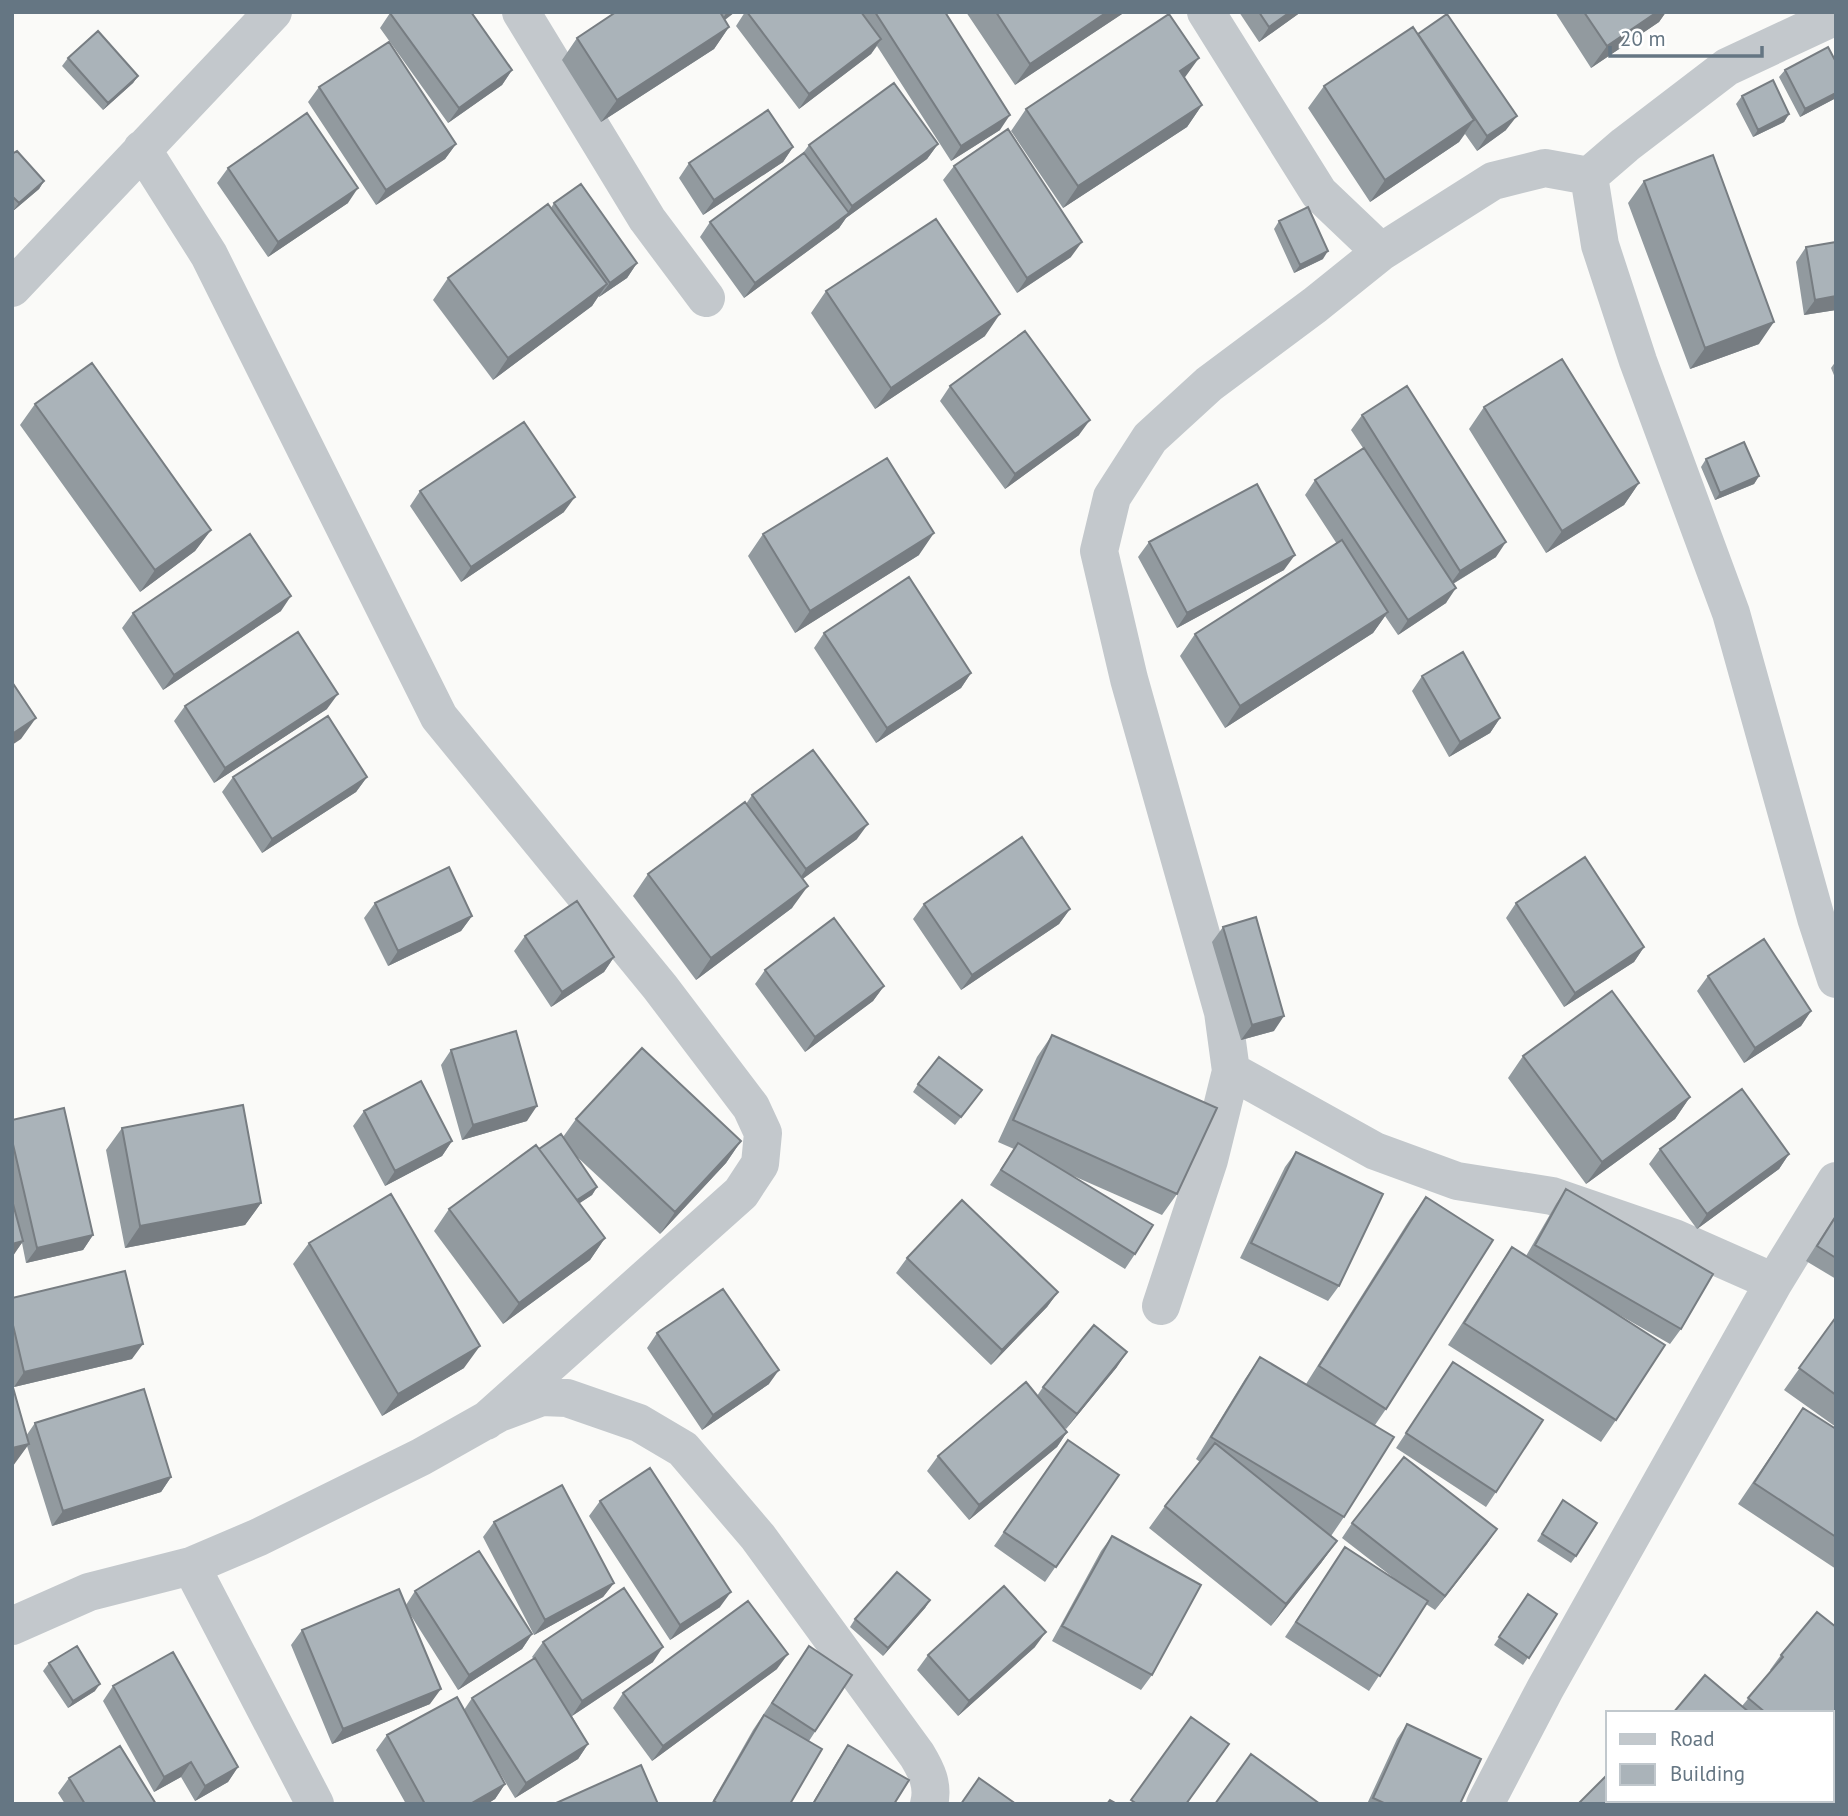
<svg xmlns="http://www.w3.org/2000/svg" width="1848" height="1816" font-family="'PT Sans',sans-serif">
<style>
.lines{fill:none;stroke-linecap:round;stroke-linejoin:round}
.street{stroke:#c3c8cc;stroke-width:38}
.wall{fill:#929a9f}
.shaded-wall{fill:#777d82}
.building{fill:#aab3b9;stroke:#777d82;stroke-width:2}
</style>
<rect width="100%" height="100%" fill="#fafaf8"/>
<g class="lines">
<path class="street" d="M521 12 647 219 706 298
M1206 12 1319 193 1381 252
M142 149 209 255 439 717 660 987 751 1107 763 1133 760 1164 741 1193 486 1421
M1589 176 1600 245 1638 361 1731 613 1816 918 1836 979
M1589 176 1625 145 1727 67 1836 16
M12 288 273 12
M1231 1071 1375 1151 1457 1181 1552 1196 1674 1238 1774 1282
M1161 1306 1209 1160 1231 1071 1223 1012 1129 679 1099 551 1112 497 1150 438 1209 384 1315 305 1381 252 1493 181 1545 168 1589 176
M191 1566 315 1804
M12 1626 89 1592 191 1566 259 1537 421 1457 499 1413 542 1397 567 1398 639 1423 683 1449 758 1537 917 1755C926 1770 934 1785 929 1804
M1485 1804 1545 1689 1774 1282 1836 1181"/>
</g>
<path class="wall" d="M616 12H735L725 20 729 27 714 49 601 122 562 60 577 38Z
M745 12H945L1000 130 951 161 877 46 871 54 799 109 736 26Z
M966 12H1125L1015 85Z
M1239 12H1301L1259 42Z
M1555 12H1666L1659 22 1591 68Z
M390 13 512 70 502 85 448 123 380 28Z
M1418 34 1506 130 1477 151 1465 134 1459 142 1370 202 1308 108 1324 86Z
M68 58 138 76 133 83 103 110 62 66Z
M1785 70 1836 98 1800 117 1779 77Z
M1185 78 1202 105 1187 127 1063 208 1011 131 1026 109Z
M319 87 456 144 445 159 376 205 308 102Z
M1742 96 1789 114 1784 122 1753 137 1736 104Z
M938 144 927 159 846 218 839 228 744 298 700 237 710 222 803 153 809 145Z
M793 147 783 162 703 215 679 178 689 163Z
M12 154 44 181 39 189 13 211 12 210Z
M954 166 1071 257 1017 293 943 180Z
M228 168 348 203 268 257 217 183Z
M1644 181 1759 344 1690 369 1628 203Z
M554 203 637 263 627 278 599 297 598 296 592 306 493 380 433 300 448 278 551 208Z
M1279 221 1323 259 1294 273 1274 229Z
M1806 247 1836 310 1804 315 1796 262Z
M826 291 985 336 875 409 811 313Z
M1836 361V380L1831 368Z
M950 386 1079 435 1005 489 940 401Z
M35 404 211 530 195 551 140 592 20 425Z
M1484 407 1639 483 1624 505 1546 553 1469 429Z
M1362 415 1496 557 1453 584 1446 603 1398 635 1385 616 1373 633 1225 728 1180 656 1195 634 1337 544 1305 495 1315 480 1363 448 1351 430Z
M1706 459 1759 476 1754 484 1715 500 1701 467Z
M420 491 564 512 461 582 410 506Z
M763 534 919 555 795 633 748 556Z
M1149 542 1284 570 1177 628 1138 557Z
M281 611 163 690 122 628 133 613Z
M824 633 971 673 961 688 876 743 814 648Z
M1422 676 1500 718 1490 733 1449 757 1412 691Z
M185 706 327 709 214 783 174 721Z
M233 777H367L356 792 262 853 222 792Z
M752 795 857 839 802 879 792 908 696 980 633 896 648 874 746 804Z
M375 903 472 916 461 931 388 966 364 918Z
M1516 903 1644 947 1634 962 1564 1007 1506 918Z
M924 904 1070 909 1059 924 961 990 913 919Z
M1223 927 1274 1031 1241 1040 1212 942Z
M525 936 614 957 604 972 551 1007 514 951Z
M765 970 884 986 873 1001 805 1052 755 984Z
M1708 976 1811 1011 1801 1026 1744 1063 1697 991Z
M1052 1035 1177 1194 1162 1215 1069 1174 1135 1254 1125 1269 990 1185 1014 1149 998 1142 1037 1057Z
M451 1050 527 1121 462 1140 441 1065Z
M1523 1056 1690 1097 1675 1119 1586 1184 1508 1078Z
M918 1084 976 1098 955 1125 913 1092Z
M364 1111 452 1141 442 1156 385 1186 353 1126Z
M576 1119 741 1141 726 1163 660 1234 575 1155 597 1187 592 1195 579 1203 605 1238 590 1260 503 1324 434 1231 449 1209 539 1149 563 1137Z
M12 1120 93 1235 83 1250 26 1263 22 1243 12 1256Z
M122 1128 261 1203 245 1225 125 1248 106 1150Z
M1660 1149 1789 1154 1779 1169 1697 1229 1649 1164Z
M1296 1152 1339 1286 1328 1301 1240 1258 1285 1167Z
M1566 1189 1681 1329 1670 1344 1609 1309 1616 1420 1601 1442 1448 1345 1497 1269 1512 1247 1526 1256 1556 1204Z
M1426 1197 1386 1409 1375 1425 1344 1517 1331 1536 1337 1541 1321 1563 1271 1626 1149 1528 1165 1506 1200 1462 1196 1459 1245 1379 1260 1357 1306 1384 1410 1219Z
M1836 1214V1279L1806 1261Z
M309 1243 464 1368 382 1416 293 1264Z
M907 1258 1058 1292 1047 1307 991 1365 896 1273Z
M12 1298 132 1359 14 1387 12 1380Z
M1836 1317V1427L1784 1390Z
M657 1333 769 1384 702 1430 647 1348Z
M1453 1362 1496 1492 1486 1507 1396 1448Z
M1117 1367 1066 1429 1063 1427 1067 1432 1057 1447 969 1520 927 1471 938 1456 1037 1396 1043 1387Z
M12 1384 26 1436 35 1423 171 1477 161 1492 52 1526 27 1446 12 1466Z
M1803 1408 1836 1429V1569L1738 1504Z
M1068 1440 1119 1475 1045 1582 994 1546Z
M600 1501 720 1607 670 1640 589 1516Z
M1558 1508 1576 1556 1571 1563 1537 1541Z
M494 1522 614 1583 603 1597 534 1635 483 1537Z
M1352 1523 1497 1529 1435 1610 1426 1604 1369 1691 1285 1637 1345 1547 1395 1579 1342 1538Z
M1112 1536 1152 1675 1141 1690 1052 1641 1101 1551Z
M415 1591 532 1634 522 1649 458 1690 410 1614 430 1704 332 1744 291 1645 302 1630 406 1605Z
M1528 1594 1557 1614 1523 1665 1494 1645Z
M930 1600 925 1608 883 1656 850 1627 855 1619Z
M1817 1612 1836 1627V1767L1832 1772V1713H1673L1705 1675 1742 1706 1771 1671 1770 1670 1781 1655Z
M543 1642 653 1662 572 1716 588 1744 578 1759 515 1798 495 1765 505 1784 495 1799 487 1804H406L376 1750 387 1735 464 1710 472 1698 534 1659 532 1657Z
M809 1646 852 1675 809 1741 790 1804H711L753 1730Z
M1035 1647 958 1716 917 1670 928 1655Z
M49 1663 95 1691 68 1708 43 1671Z
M777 1669 652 1761 613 1708 623 1693Z
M113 1686 238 1767 228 1782 195 1801 181 1777 154 1792 103 1701Z
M1407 1724 1460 1804H1367L1397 1739Z
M848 1745 894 1804H812L838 1760Z
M69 1778 156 1804H65L58 1793Z
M1836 1796V1804H1831Z
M1608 1800H1828L1826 1804H1578Z"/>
<path class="shaded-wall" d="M727 12H735L719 24Z
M1107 12H1125L1015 85 1030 64Z
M1290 12H1301L1259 42 1269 27Z
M1657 12H1666L1659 22 1591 68 1607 46Z
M729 27 714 49 601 122 617 100Z
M881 39 871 54 799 109 809 94Z
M1199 58 1183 80 1180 71Z
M512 70 502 85 448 123 459 108Z
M138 76 133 83 103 110 108 103Z
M1836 93V98L1800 117 1805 109Z
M1202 105 1187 127 1063 208 1078 186Z
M1789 114 1784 122 1753 137 1758 130Z
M1010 115 1000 130 951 161 961 146Z
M1517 116 1506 130 1477 151 1487 136Z
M1474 120 1459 142 1370 202 1385 180Z
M456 144 445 159 376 205 386 190Z
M938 144 927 159 846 218 839 228 744 298 755 283 845 216 852 206Z
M793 147 783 162 703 215 714 200Z
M44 181 39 189 13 211 19 203Z
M358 188 348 203 268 257 278 242Z
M1082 242 1071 257 1017 293 1027 278Z
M1328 251 1323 259 1294 273 1300 265Z
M637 263 627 278 599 297 610 283Z
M607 284 592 306 493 380 508 358Z
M1836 296V310L1804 315 1815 300Z
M1000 314 985 336 875 409 891 388Z
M1774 322 1759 344 1690 369 1705 348Z
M1090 420 1079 435 1005 489 1015 474Z
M1759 476 1754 484 1715 500 1720 493Z
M1639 483 1624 505 1546 553 1562 531Z
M575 497 564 512 461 582 471 567Z
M211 530 195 551 140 592 155 570Z
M934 533 919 555 795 633 810 611Z
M1506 542 1496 557 1449 586 1460 571Z
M1295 555 1284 570 1177 628 1187 613Z
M1456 588 1446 603 1398 635 1408 620Z
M291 596 281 611 163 690 174 675Z
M1388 612 1373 633 1225 728 1240 706Z
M971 673 961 688 876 743 887 728Z
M338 694 327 709 214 783 225 768Z
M36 718 21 739 12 745V734Z
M1500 718 1490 733 1449 757 1460 742Z
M367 777 356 792 262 853 272 839Z
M868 824 857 839 796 884 806 869Z
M808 886 792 908 696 980 711 958Z
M1070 909 1059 924 961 990 972 975Z
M472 916 461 931 388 966 398 951Z
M1644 947 1634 962 1564 1007 1575 993Z
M614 957 604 972 551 1007 562 992Z
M884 986 873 1001 805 1052 815 1037Z
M1811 1011 1801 1026 1744 1063 1755 1048Z
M1284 1016 1274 1031 1241 1040 1252 1025Z
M1690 1097 1675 1119 1586 1184 1602 1162Z
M537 1106 527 1121 462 1140 473 1125Z
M452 1141 442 1156 385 1186 395 1171Z
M741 1141 726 1163 660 1234 675 1212Z
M1789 1154 1779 1169 1697 1229 1707 1214Z
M597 1187 592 1195 562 1215 567 1207Z
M261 1203 245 1225 125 1248 140 1226Z
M93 1235 83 1250 26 1263 37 1248Z
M605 1238 590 1260 503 1324 519 1303Z
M23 1241 13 1256H12V1244Z
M1058 1292 1047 1307 991 1365 1002 1350Z
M143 1344 132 1359 14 1387 24 1372Z
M480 1346 464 1368 382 1416 398 1394Z
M1127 1352 1117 1367 1066 1429 1077 1414Z
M779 1370 769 1384 702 1430 713 1415Z
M1067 1432 1057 1447 969 1520 979 1505Z
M29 1444 13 1466H12V1448Z
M171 1477 161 1492 52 1526 63 1511Z
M1497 1529 1487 1544 1435 1610 1445 1596Z
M1337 1541 1321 1563 1271 1626 1286 1604Z
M614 1583 603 1597 534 1635 545 1620Z
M731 1592 720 1607 670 1640 680 1625Z
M930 1600 925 1608 883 1656 888 1648Z
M1046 1632 1035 1647 958 1716 969 1701Z
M532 1634 522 1649 458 1690 469 1675Z
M663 1647 653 1662 572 1716 582 1701Z
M788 1654 777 1669 652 1761 663 1746Z
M100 1684 95 1691 68 1708 73 1701Z
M441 1689 430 1704 332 1744 343 1729Z
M588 1744 578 1759 515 1798 526 1783Z
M191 1762 181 1777 154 1792 164 1777Z
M238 1767 228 1782 195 1801 205 1786Z
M505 1784 495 1799 487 1804H470Z"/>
<path class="building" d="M392 12H471L512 70 459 108 390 13Z
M616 12H720L729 27 617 100 577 38Z
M747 12H861L881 39 809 94Z
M875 12H945L1010 115 961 146Z
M996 12H1107L1030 64Z
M1259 12H1290L1269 27Z
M1584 12H1657L1607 46Z
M1169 14 1199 58 1180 71 1202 105 1078 186 1026 109Z
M1447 14 1517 116 1487 136 1418 34Z
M1413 27 1474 120 1385 180 1324 86Z
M98 31 138 76 108 103 68 58Z
M389 42 456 144 386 190 319 87Z
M1828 47 1836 62V93L1805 109 1785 70Z
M1773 80 1789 114 1758 130 1742 96Z
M894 83 938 144 852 206 809 145Z
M768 110 793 147 714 200 689 163Z
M307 113 358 188 278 242 228 168Z
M1008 129 1082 242 1027 278 954 166Z
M17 151 44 181 19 203 12 196V154Z
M804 153 849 213 755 283 710 222Z
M1713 155 1774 322 1705 348 1644 181Z
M581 184 637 263 610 283 554 203Z
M548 204 607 284 508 358 448 278Z
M1308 207 1328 251 1300 265 1279 221Z
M936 219 1000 314 891 388 826 291Z
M1836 242V296L1815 300 1806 247Z
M1025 331 1090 420 1015 474 950 386Z
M1562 359 1639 483 1562 531 1484 407Z
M92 363 211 530 155 570 35 404Z
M1407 386 1506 542 1460 571 1362 415Z
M524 422 575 497 471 567 420 491Z
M1744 442 1759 476 1720 493 1706 459Z
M1364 448 1456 588 1408 620 1315 480Z
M887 458 934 533 810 611 763 534Z
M1257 484 1295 555 1187 613 1149 542Z
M250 534 291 596 174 675 133 613Z
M1342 540 1388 612 1240 706 1195 634Z
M909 577 971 673 887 728 824 633Z
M298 632 338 694 225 768 185 706Z
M1463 652 1500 718 1460 742 1422 676Z
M12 682 36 718 12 734Z
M328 716 367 777 272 839 233 777Z
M813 750 868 824 806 869 752 795Z
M745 802 808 886 711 958 648 874Z
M1022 837 1070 909 972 975 924 904Z
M1585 857 1644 947 1575 993 1516 903Z
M449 867 472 916 398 951 375 903Z
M577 901 614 957 562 992 525 936Z
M1256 917 1284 1016 1252 1025 1223 927Z
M834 918 884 986 815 1037 765 970Z
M1764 939 1811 1011 1755 1048 1708 976Z
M1612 991 1690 1097 1602 1162 1523 1056Z
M516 1031 537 1106 473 1125 451 1050Z
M1052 1035 1217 1108 1177 1194 1013 1120Z
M642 1048 741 1141 675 1212 576 1119Z
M939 1057 982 1090 961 1117 918 1084Z
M421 1081 452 1141 395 1171 364 1111Z
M1742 1089 1789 1154 1707 1214 1660 1149Z
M243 1105 261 1203 140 1226 122 1128Z
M64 1108 93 1235 37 1248 12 1140V1120Z
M561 1134 597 1187 577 1200 539 1149Z
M1018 1143 1153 1225 1135 1254 1001 1170Z
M536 1145 605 1238 519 1303 449 1209Z
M1296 1152 1383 1194 1339 1286 1251 1243Z
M1566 1189 1713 1274 1681 1329 1535 1245Z
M391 1194 480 1346 398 1394 309 1243Z
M1426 1197 1493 1240 1386 1409 1319 1366Z
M12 1200 23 1241 12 1244Z
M962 1200 1058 1292 1002 1350 907 1258Z
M1836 1216V1258L1817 1246Z
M1512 1247 1665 1345 1616 1420 1464 1323Z
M125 1271 143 1344 24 1372 12 1321V1298Z
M723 1289 779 1370 713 1415 657 1333Z
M1836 1317V1395L1799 1368Z
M1094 1325 1127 1352 1077 1414 1043 1387Z
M1260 1357 1394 1437 1344 1517 1211 1437Z
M1453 1362 1543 1420 1496 1492 1406 1433Z
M1026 1382 1067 1432 979 1505 938 1456Z
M12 1384 29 1444 12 1448Z
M144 1389 171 1477 63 1511 35 1423Z
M1803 1408 1836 1429V1537L1754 1483Z
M1068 1440 1119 1475 1056 1567 1004 1532Z
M1215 1443 1337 1541 1286 1604 1165 1506Z
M1404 1457 1497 1529 1445 1596 1352 1523Z
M650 1468 731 1592 680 1625 600 1501Z
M562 1485 614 1583 545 1620 494 1522Z
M1563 1500 1597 1523 1576 1556 1542 1534Z
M1112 1536 1201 1585 1152 1675 1062 1626Z
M1345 1547 1428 1601 1380 1676 1296 1622Z
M479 1551 532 1634 469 1675 415 1591Z
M897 1572 930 1600 888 1648 855 1619Z
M1004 1586 1046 1632 969 1701 928 1655Z
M624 1588 663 1647 582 1701 543 1642Z
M399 1589 441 1689 343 1729 302 1630Z
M1528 1594 1557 1614 1529 1658 1499 1637Z
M748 1601 788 1654 663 1746 623 1693Z
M1817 1612 1836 1627V1765L1833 1768 1832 1767V1713H1766L1748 1698 1783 1657 1781 1655Z
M77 1646 100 1684 73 1701 49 1663Z
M809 1646 852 1675 815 1731 772 1703Z
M173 1652 238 1767 205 1786 191 1762 164 1777 113 1686Z
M535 1658 588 1744 526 1783 472 1698Z
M1705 1675 1750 1713H1673Z
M457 1697 505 1784 470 1804H425L387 1735Z
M764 1715 822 1749 790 1804H718L714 1801Z
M1191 1717 1229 1744 1186 1804H1137L1131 1800Z
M1407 1724 1481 1759 1460 1804H1386L1373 1798Z
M848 1745 909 1780 894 1804H813Z
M120 1746 156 1804H85L69 1778Z
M1251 1754 1320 1804H1215Z
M641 1765 658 1804H554Z
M1608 1774V1800H1674L1678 1804H1578Z
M1832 1774 1836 1777V1788L1832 1792Z
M979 1778 1016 1804H961Z
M1110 1800 1117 1804H1107Z
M1694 1800H1825L1823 1804H1698Z"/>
<rect width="1848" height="1816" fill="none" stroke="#657683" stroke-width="28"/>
<rect x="1606" y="1711" width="228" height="91" fill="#ffffff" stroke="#c1c8cd" stroke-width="2"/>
<rect x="1620" y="1734" width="35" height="10" fill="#c3c8cc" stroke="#c1c8cd" stroke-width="2"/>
<text x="1670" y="1746" font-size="21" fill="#657683">Road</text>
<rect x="1620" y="1764" width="35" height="21" fill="#aab3b9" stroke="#c1c8cd" stroke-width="2"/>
<text x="1670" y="1781" font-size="21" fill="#657683">Building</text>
<path d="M1610 46v10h152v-10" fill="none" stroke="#657683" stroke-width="3.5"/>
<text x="1620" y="46" font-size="21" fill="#657683" stroke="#ffffff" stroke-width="5" paint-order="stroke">20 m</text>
</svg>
